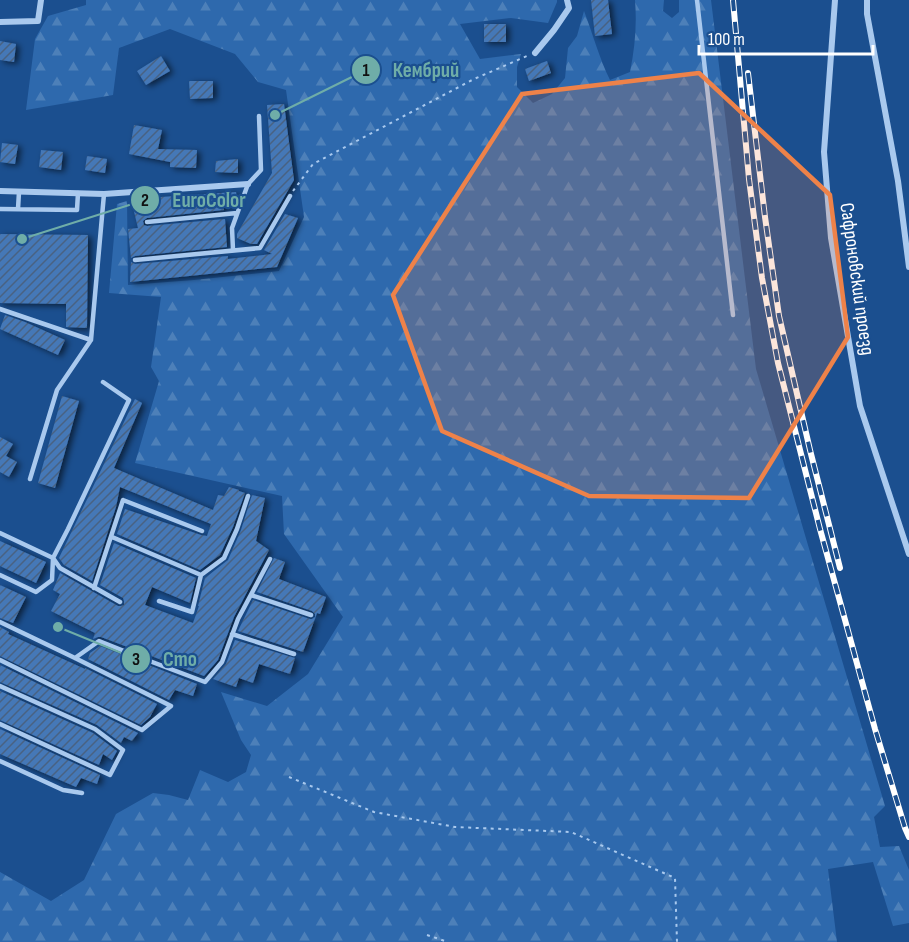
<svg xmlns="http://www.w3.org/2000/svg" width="909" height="942" font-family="'Sofia Sans Condensed',sans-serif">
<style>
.forest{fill:url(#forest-firs)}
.building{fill:url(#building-hatch);filter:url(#shadow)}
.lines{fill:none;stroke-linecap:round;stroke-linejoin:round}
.path{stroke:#a9c9ee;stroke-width:2;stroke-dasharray:3 4.5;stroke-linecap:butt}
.service{stroke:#a9c9ee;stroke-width:4.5}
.minor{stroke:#a9c9ee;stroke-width:6}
.rail-casing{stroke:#fff;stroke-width:6}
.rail{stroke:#1b4f8f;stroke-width:4;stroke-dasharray:11;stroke-linecap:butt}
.marked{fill:#ee8249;fill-opacity:0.2;stroke:#ee8249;stroke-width:4.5;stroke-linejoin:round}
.labels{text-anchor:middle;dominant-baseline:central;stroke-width:4.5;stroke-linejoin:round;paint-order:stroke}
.street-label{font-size:20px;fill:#fff;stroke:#1b4f8f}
.leader{fill:none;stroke:#6fada8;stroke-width:2}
.callout-dot{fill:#6fada8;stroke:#1b4f8f;stroke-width:2}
.mark-label{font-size:18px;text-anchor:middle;font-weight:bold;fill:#111}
.callout-label{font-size:21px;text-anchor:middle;font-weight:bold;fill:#6fada8;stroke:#1b4f8f;stroke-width:4.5;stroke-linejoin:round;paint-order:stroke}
</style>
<defs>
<pattern id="forest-firs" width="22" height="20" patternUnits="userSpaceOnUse" patternTransform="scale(1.5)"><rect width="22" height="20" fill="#2e69ad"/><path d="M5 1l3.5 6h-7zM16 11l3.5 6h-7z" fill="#4d80b9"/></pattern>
<pattern id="building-hatch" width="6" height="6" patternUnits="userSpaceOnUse" patternTransform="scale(1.5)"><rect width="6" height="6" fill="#4478b7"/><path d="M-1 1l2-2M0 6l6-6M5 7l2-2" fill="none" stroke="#486282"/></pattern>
<filter id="shadow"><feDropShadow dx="3.5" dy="2" stdDeviation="3" flood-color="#0009"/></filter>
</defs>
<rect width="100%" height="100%" fill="#1b4f8f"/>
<path class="forest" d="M86 0H557V2L548 23 511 18 460 24 480 59 521 54 517 67V87L533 103 552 94 565 78 568 48 577 36 584 11C593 34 599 58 610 80L630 72C635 47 637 25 635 0H664L663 11 672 18 679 12V0H711L756 369 885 806 874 817 880 847 899 846 909 870V923L893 926 873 862 828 869 837 942H0V872L51 901 84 880 116 814 153 793 169 795 188 800 200 770 228 782 246 772 251 755 241 740 221 692 267 706 308 674 343 617 284 534 282 496 135 463 159 381 151 367 161 297 109 293 117 204 127 201 128 285 194 280 279 271 304 217 286 90 258 82 235 54 170 29 119 48 113 95 26 110 35 39 48 16 86 5Z"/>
<path class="building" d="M591 0H608L612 34 595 36Z
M484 24H506V42H484Z
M0 41 16 44 14 62 0 60Z
M161 56 170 71 146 85 137 71Z
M547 61 551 73 529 81 525 69Z
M189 81H213V98L190 99Z
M284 104 294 180 257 244H251L237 238V234L272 173 267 105Z
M134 125 162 130 158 149 197 150 196 168 170 167V162L129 154Z
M2 143 18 145 15 164 0 162Z
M41 150 63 152 61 170 39 167Z
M87 156 107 159 105 173 85 170Z
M238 159V173L215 172 216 161Z
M236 192 237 201 236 205 223 207 224 210 147 218 143 221 144 225 147 226 225 219 227 247 135 256 131 258 128 229 138 228 131 199Z
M285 214 298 218 277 267 130 282 131 262 135 264 228 256V259L272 254 264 250Z
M0 234 88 235 87 328 66 327V304L0 303Z
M5 315 25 322 65 340 58 355 0 329Z
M62 396 79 401 55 488 38 483Z
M135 399 142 403 114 468 213 510 218 495 224 496 229 487 239 490V491L245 493 233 527 220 555 200 570 117 534 125 509 201 535 207 536 211 524 120 487 116 507 92 581 64 565 59 558Z
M0 437 13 444 6 456 17 462 9 477 0 472Z
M252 495 265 498 256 541 269 550 234 617 218 660 204 676 101 637H98L93 639 95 633 51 611 60 594 53 590 60 573 118 606H121L124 605V601L123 598 100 585 114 543 196 578 190 603 152 587 145 605 193 623 199 606H198L205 578 228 560 241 530Z
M0 541 46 562 36 583 0 566Z
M274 558 285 562 279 579 326 597 320 614 317 613 303 652 238 631 253 600 310 619H312L315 617V614L312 611 257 592Z
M0 585 26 597 13 623 0 618Z
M0 627 9 632 8 634 85 669V668L157 704 150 717 141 725 0 656Z
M235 640 295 658 290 674 259 664 253 683 239 678 236 687 213 679 226 664Z
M100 646 197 684 193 696 175 690 169 700 88 659 90 653Z
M0 665 138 733 132 741 124 737 121 743 97 725 0 682Z
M0 691 93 733 117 751 112 760 103 754 99 765 0 720Z
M0 729 100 775 97 784 81 778 76 787 0 754Z"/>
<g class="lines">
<path class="path" d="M293 191 313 164 474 79 527 56
M289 777 374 812 455 827 571 832 675 878 677 942
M427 935 448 942"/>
<path class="service" d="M697 0 733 315
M0 209 77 210 78 193
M18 209 19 192
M147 222 237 213
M233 250 232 228 248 184 261 170 259 116
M135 260 260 248 290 196
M0 309 91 340
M30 479 57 390 91 340 104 194
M0 533 53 558 60 568 120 602
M112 537 201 575 224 558 237 529 248 496
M0 575 36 592 52 580 53 558 68 529 129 400 103 382
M94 588 123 500 202 531
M251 595 311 615
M159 601 192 612 201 575
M0 622 75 658 171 706 142 730 0 660
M232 634 294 654
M75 658 99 641 139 657 205 682 222 662 238 619 270 559
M0 686 95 729 123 750 110 775 0 724
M0 761 63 790 82 793"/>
<path class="minor" d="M835 0 824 152 831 238 860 406 909 554
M867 0V14L898 181 909 267
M0 22 38 21 41 0
M535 53 554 30 569 8 567 0
M0 191 104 194 248 184"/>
<g class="rail-casing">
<path id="rail" d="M733 0 749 179 762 278 778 363 820 529 875 729 905 828 909 837
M748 73 765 217 779 316 810 450 840 568"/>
</g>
<use href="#rail" class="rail"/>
</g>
<path class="marked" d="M699 73 830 195 848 337 749 498 589 496 442 431 393 295 522 94Z"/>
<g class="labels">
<g class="street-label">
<text transform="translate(857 279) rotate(82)">Сафроновский проезд</text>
</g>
</g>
<path class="leader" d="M275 115L366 70M22 239L145 200M58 627L136 659"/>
<g class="callout-dot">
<circle cx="275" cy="115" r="6"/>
<circle cx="22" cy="239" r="6"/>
<circle cx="58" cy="627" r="6"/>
<circle cx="366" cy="70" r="15"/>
<circle cx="145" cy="200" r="15"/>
<circle cx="136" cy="659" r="15"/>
</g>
<g class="mark-label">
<text x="366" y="76">1</text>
<text x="145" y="206">2</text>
<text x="136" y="665">3</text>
</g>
<g class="callout-label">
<text x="426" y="77">Кембрий</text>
<text x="209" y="207">EuroColor</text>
<text x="180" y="666">Сто</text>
</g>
<path d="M699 45v9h174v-9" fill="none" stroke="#ffffff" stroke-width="3"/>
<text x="708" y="45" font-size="18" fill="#ffffff" stroke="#1b4f8f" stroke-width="4.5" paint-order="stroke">100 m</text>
</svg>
